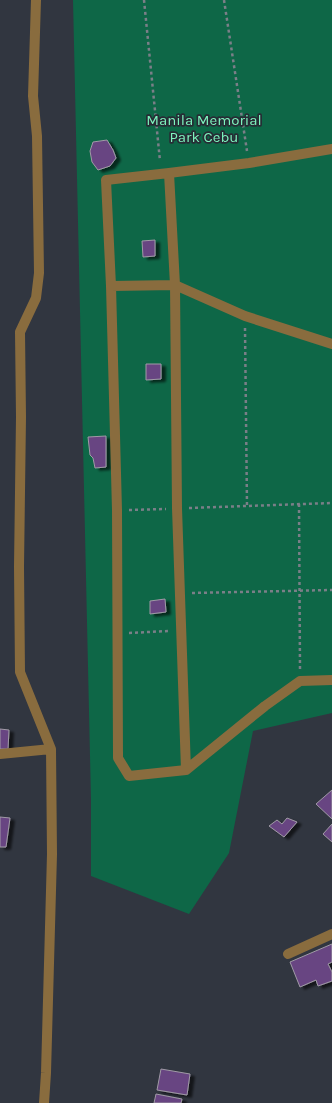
<svg xmlns="http://www.w3.org/2000/svg" width="332" height="1103" font-family="Karla,sans-serif">
<style>
.green{fill:#0e6747}
.building{fill:#684582;stroke:#a09aa6;filter:url(#shadow)}
.lines{fill:none;stroke-linecap:round;stroke-linejoin:round}
.path{stroke:#7b7f88;stroke-width:2.5;stroke-dasharray:3 3;stroke-linecap:butt}
.minor{stroke:#896c3e;stroke-width:10}
.labels{text-anchor:middle;dominant-baseline:central;stroke-width:3.5;stroke-linejoin:round;paint-order:stroke}
.park-label{font-size:15px;fill:#7ef4be;stroke:#272c35}
</style>
<defs>
<filter id="shadow"><feDropShadow dx="4.5" dy="2.5" stdDeviation="1" flood-color="#0009"/></filter>
</defs>
<rect width="100%" height="100%" fill="#313640"/>
<path class="green" d="M73 0H332V713L253 731 229 853 189 914 91 876V800Z"/>
<path class="building" d="M107 140 113 150 116 158 110 166 98 170 92 162 90 151 93 142Z
M155 240V256L143 257 142 241Z
M146 364H161V379L146 380Z
M106 436V467L95 468 93 458 90 455 88 437Z
M165 599 166 612 150 614V601Z
M0 729 9 730 8 749H0Z
M332 790V819L316 804Z
M0 817 10 818 6 847H0Z
M287 818 297 822 284 837 269 826 277 820 282 824Z
M332 824V842L323 834Z
M332 944V962L328 964 332 972V981L318 986 316 980 300 987 290 962Z
M161 1069 190 1074 187 1095 157 1090Z
M156 1094 182 1099 181 1103H154Z"/>
<g class="lines">
<path class="path" d="M144 0 160 161
M224 0 247 151
M245 328 247 506
M299 504 300 669
M189 508 332 503
M129 510 166 509
M192 593 332 590
M129 633 168 631"/>
<path class="minor" d="M36 0 33 96 37 136 39 273 36 298 20 332 21 417 19 567 20 672 51 749 52 854 46 1073 44 1103
M332 149 249 163 169 173 106 180 111 286 117 510 118 758 129 776 186 770 265 706 300 681 332 680
M169 173 175 285 177 508 186 770
M111 286 175 285 245 316 332 344
M0 754 51 749
M288 954 332 934"/>
</g>
<g class="labels">
<g class="park-label">
<text x="204" y="120">Manila Memorial<tspan x="204" dy="17">Park Cebu</tspan></text>
</g>
</g>
</svg>
